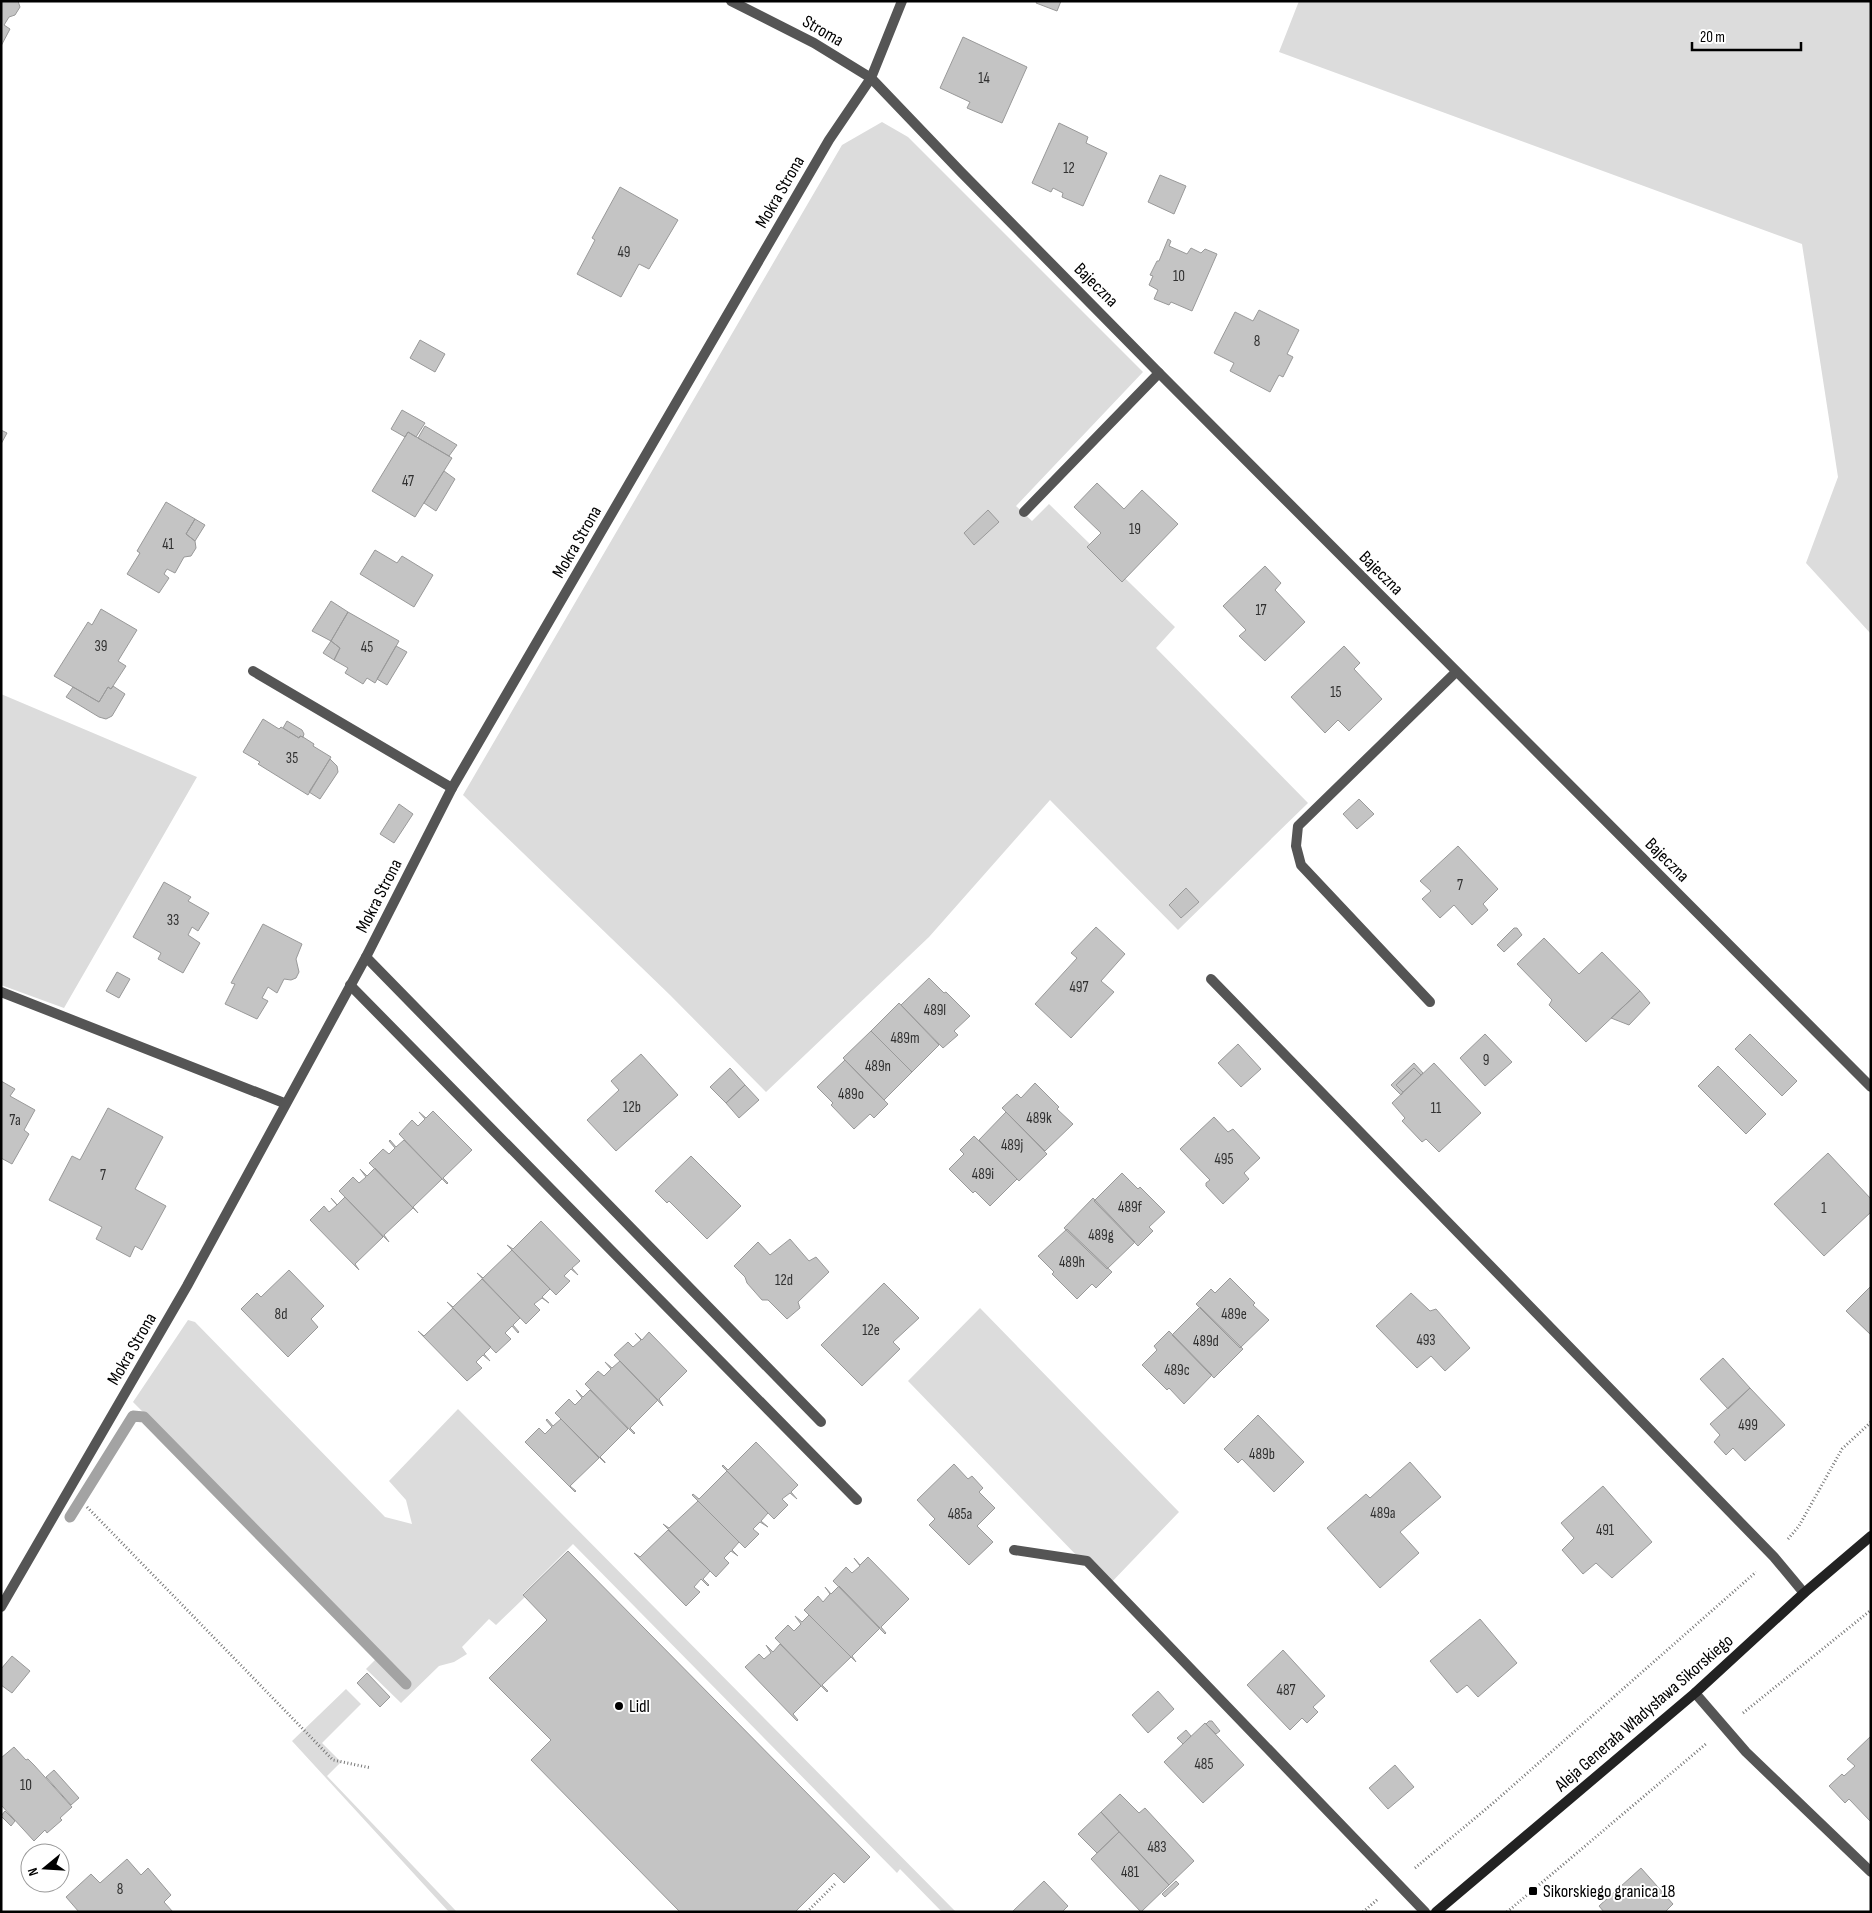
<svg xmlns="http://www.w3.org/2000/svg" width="1872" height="1913" font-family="'Sofia Sans Condensed',sans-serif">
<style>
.green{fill:#dcdcdc}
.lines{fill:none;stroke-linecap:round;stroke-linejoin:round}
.stream{stroke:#a3a3a3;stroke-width:11}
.building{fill:#c4c4c4;stroke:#999}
.path{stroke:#777;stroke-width:3;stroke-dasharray:1 2.5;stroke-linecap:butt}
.lane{stroke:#555;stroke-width:10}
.street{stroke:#555;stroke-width:10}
.secondary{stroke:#222;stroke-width:10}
.poi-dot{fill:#000;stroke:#fff;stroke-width:2}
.labels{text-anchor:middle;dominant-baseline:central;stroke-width:4;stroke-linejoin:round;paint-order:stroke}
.number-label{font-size:15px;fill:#313131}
.street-label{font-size:18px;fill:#000;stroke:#fff}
.poi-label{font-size:18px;fill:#000;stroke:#fff;text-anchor:start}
</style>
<rect width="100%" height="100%" fill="#fff"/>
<path class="green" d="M1299 1H1871V634L1806 563 1838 477 1802 244 1279 52Z
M882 122 908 137 1143 372 1016 506 1032 521 1049 504 1175 627 1156 648 1308 803 1178 930 1050 800 929 937 766 1092 670 995 463 795 842 145Z
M1 694 197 777 64 1008 1 985Z
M980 1308 1179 1512 1107 1587 908 1381Z
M188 1320 195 1322 385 1517 412 1524 406 1500 389 1481 458 1409 956 1912H942L900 1869 897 1873 573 1544 523 1594 525 1597 496 1625 489 1619 462 1647 467 1654 454 1662 439 1666 401 1703 366 1669 382 1653 133 1402Z
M346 1689 361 1704 322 1743 341 1762 327 1776 457 1912H449L292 1741Z"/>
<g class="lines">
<path class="stream" d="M70 1517 133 1416 144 1417 406 1684"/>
</g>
<path class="building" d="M1 1H18L20 7 15 15 9 17 4 25 10 29 1 46Z
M1037 1H1061L1057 11 1036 3Z
M963 37 1027 67 1002 123 967 108 970 102 940 88Z
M1059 123 1088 137 1086 143 1107 153 1083 206 1062 197 1063 193 1053 188 1051 192 1032 183Z
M1160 175 1186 186 1174 214 1148 202Z
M620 187 678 220 649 269 639 264 621 297 577 274 595 240 592 238Z
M1168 239 1171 241 1169 246 1187 254 1191 248 1201 253 1205 249 1217 254 1192 311 1171 302 1169 305 1154 299 1158 290 1149 285 1153 276 1150 275 1157 261H1159Z
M1259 310 1299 330 1287 354 1293 357 1283 377 1279 375 1270 392 1230 371 1234 363 1214 353 1235 312 1253 321Z
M420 340 445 354 435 372 410 358Z
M402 410 425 423 416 437 408 432 405 437 391 429Z
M425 426 457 445 449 456 418 438Z
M1 430 7 433 1 444Z
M408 432 452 458 415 517 372 491Z
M444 471 455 479 436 511 424 503Z
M1097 483 1124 509 1142 490 1178 524 1122 582 1087 547 1101 533 1074 507Z
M166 502 195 519 186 534 195 541 196 548 191 556 184 557 175 573 167 569 164 574 169 578 159 593 127 574 140 553 137 551Z
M988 510 999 522 974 545 964 533Z
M195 519 205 525 195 541 186 534Z
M375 550 397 563 402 556 433 575 414 607 360 574Z
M1265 566 1281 583 1275 590 1305 622 1265 661 1239 636 1246 630 1223 606Z
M331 601 348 612 331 641 312 631Z
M101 609 137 630 118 661 126 666 111 689 108 687 99 702 54 676 88 622 92 625Z
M348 612 399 641 375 683 367 678 363 684 345 673 348 668 334 660 340 648 331 641Z
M331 641 340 648 334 660 323 653Z
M396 646 407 652 387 685 377 679Z
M1344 646 1360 663 1354 669 1382 699 1349 731 1338 720 1325 733 1291 697Z
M113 686 125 694 112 716 106 719 99 717 66 697 73 687 99 702 108 687 111 689Z
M263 719 279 729 281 727 299 738 300 736 303 737 314 744 313 746 331 757 308 795 258 764 260 762 243 752Z
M287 721 302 730 304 734 303 737 300 736 299 738 283 728Z
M330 759 337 766 338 772 320 799 309 792Z
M1359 799 1374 814 1357 829 1343 814Z
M399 804 413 814 394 843 380 834Z
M1458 846 1498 889 1483 904 1488 910 1472 925 1454 905 1440 918 1422 899 1431 891 1420 881Z
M164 882 191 897 188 901 209 913 198 931 192 927 188 935 200 943 183 973 158 959 161 953 133 937Z
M1186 888 1199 902 1181 918 1169 905Z
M263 924 302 944 296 959 299 972 296 978 291 980 284 979 277 993 268 987 262 998 268 1001 257 1019 225 1004 235 984 231 983Z
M1096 927 1125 954 1101 981 1114 992 1071 1038 1035 1004 1077 958 1071 953Z
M1514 928H1517L1522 935 1504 952 1497 945Z
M1544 938 1579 974 1602 952 1640 991 1586 1042 1549 1005 1552 1000 1517 964Z
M117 972 130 979 119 998 106 991Z
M929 978 944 993 946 992 970 1016 954 1031 958 1035 943 1048 901 1005Z
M1640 991 1650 1003 1629 1025 1611 1018Z
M899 1003 939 1045 912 1072 871 1031Z
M871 1031 912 1072 884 1100 843 1058Z
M1485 1034 1512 1062 1485 1086 1460 1058Z
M1750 1034 1797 1081 1782 1096 1735 1049Z
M1238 1044 1261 1069 1241 1087 1218 1063Z
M641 1054 678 1095 616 1151 587 1120 619 1090 611 1081Z
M845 1060 888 1104 874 1118 870 1114 854 1129 831 1105 833 1103 817 1087Z
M1414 1063 1423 1073 1421 1075 1414 1068 1396 1085 1403 1092 1401 1095 1391 1085Z
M1434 1063 1481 1113 1439 1152 1426 1139 1422 1142 1402 1121 1405 1118 1392 1103Z
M1718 1066 1766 1114 1746 1134 1698 1086Z
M730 1068 745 1085 726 1103 710 1087Z
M1414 1068 1421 1075 1403 1092 1396 1085Z
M1 1081 15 1089 10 1096 35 1110 24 1130 29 1134 12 1164 1 1158Z
M1035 1083 1059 1107 1057 1109 1073 1124 1045 1151 1002 1108 1017 1094 1021 1098Z
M745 1085 759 1100 739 1118 726 1103Z
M108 1108 163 1137 135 1189 166 1206 142 1250 135 1246 130 1257 96 1239 102 1227 49 1200 72 1156 80 1160Z
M433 1111 472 1150 443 1178 448 1183 447 1184 399 1134 412 1120 418 1126 425 1119 419 1112 426 1118Z
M1006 1112 1047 1154 1019 1181 979 1140Z
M1214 1117 1228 1132 1233 1129 1260 1158 1244 1173 1249 1179 1223 1204 1206 1186V1183L1210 1180 1180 1149Z
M974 1136 1017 1179 990 1206 975 1191 973 1193 949 1169 964 1154 960 1150Z
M390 1140 396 1147 404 1140 442 1179 413 1207 418 1213 369 1163 383 1149 389 1154 395 1148 389 1141Z
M1828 1153 1871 1199V1212L1824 1256 1774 1204Z
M691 1156 741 1206 707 1239 669 1201 667 1203 655 1191Z
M375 1168 413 1208 384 1235 389 1242 339 1191 353 1177 359 1183 366 1177 360 1169 367 1176Z
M1122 1173 1138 1189 1140 1187 1165 1212 1149 1227 1153 1231 1138 1246 1094 1201Z
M345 1197 383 1237 355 1264 359 1270 310 1220 324 1206 329 1212 337 1205 331 1198 337 1205Z
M1093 1198 1135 1242 1107 1269 1064 1228Z
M541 1221 580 1261 572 1268 578 1275 571 1269 564 1276 570 1281 556 1295 507 1245 513 1249Z
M1067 1229 1112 1272 1096 1288 1092 1284 1077 1299 1052 1274 1054 1272 1038 1256Z
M790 1239 809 1261 816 1257 829 1272 798 1302 800 1308 787 1319 768 1300H762L747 1283 745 1277 734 1266 758 1242 770 1255Z
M512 1250 550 1289 542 1297 549 1303 542 1298 534 1304 540 1310 526 1324 477 1273 483 1278Z
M289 1270 324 1306 311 1319 318 1327 288 1357 241 1309 257 1293 261 1297Z
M1230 1278 1255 1303 1253 1305 1269 1320 1240 1348 1196 1304 1211 1289 1215 1293Z
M482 1279 520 1318 513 1325 519 1332 518 1333 512 1326 505 1333 511 1339 496 1353 447 1302 453 1307Z
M884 1283 919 1318 893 1342 900 1349 862 1386 821 1345Z
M1871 1286V1335L1846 1311Z
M1411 1293 1430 1311 1436 1309 1470 1348 1445 1371 1431 1356 1417 1368 1376 1326Z
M1200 1307 1243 1349 1214 1378 1172 1335Z
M453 1308 491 1347 484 1354 490 1361 483 1355 476 1362 482 1368 467 1381 418 1331 424 1336Z
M1169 1331 1212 1375 1184 1404 1169 1388 1167 1390 1142 1365 1157 1350 1154 1346Z
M649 1332 687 1371 659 1399 663 1406 614 1355 628 1342 633 1347 641 1340 635 1333 642 1340Z
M1723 1358 1750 1388 1728 1409 1700 1379Z
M620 1361 658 1400 630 1428 635 1433 634 1434 585 1384 598 1371 604 1376 611 1369 605 1362 612 1368Z
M1750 1388 1785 1425 1745 1461 1733 1448 1726 1455 1714 1442 1720 1435 1710 1424Z
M576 1390 583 1397 590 1390 628 1429 600 1457 605 1462V1463L555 1413 569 1399 575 1405 582 1398Z
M1258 1415 1304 1462 1274 1492 1242 1459 1238 1463 1224 1449Z
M547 1419 553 1426 561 1419 599 1458 570 1486 576 1491 575 1492 525 1442 539 1428 545 1434 552 1427 546 1420Z
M756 1442 798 1485 791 1492 797 1499 790 1493 782 1499 788 1505 774 1519 722 1466 723 1465 728 1470Z
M1410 1462 1441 1497 1400 1532 1419 1553 1380 1588 1327 1528 1366 1494 1370 1498Z
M954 1464 968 1479 972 1476 983 1488 979 1492 995 1508 977 1526 993 1542 969 1565 929 1525 935 1519 917 1500Z
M727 1471 768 1513 761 1521 768 1527 760 1522 753 1529 759 1534 745 1548 692 1495 693 1494 699 1499Z
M1603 1486 1652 1542 1612 1578 1596 1563 1583 1574 1562 1550 1574 1538 1561 1523Z
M698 1501 739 1542 732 1550 738 1556 731 1551 724 1558 729 1563 716 1577 663 1524 669 1528Z
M668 1530 710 1571 703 1579 709 1585 708 1586 701 1579 694 1587 700 1592 686 1606 634 1553 640 1557Z
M568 1551 870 1857 844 1883 834 1873 795 1912H680L531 1760 551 1740 489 1678 547 1620 523 1595Z
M868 1557 909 1599 881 1627 886 1633 885 1634 833 1581 846 1567 852 1573 860 1566 854 1558 860 1565Z
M839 1586 880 1628 852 1656 856 1662 804 1610 818 1596 823 1602 830 1594 825 1587 831 1594Z
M809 1615 851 1657 822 1685 828 1691 827 1692 775 1638 788 1625 794 1631 801 1624 795 1616 802 1622Z
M1480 1619 1517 1663 1478 1697 1467 1685 1457 1693 1430 1661Z
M780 1644 821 1686 793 1714 798 1720 797 1721 745 1667 759 1654 764 1659 771 1653 766 1645 773 1652Z
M1283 1650 1325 1696 1313 1707 1318 1712 1307 1723 1302 1718 1290 1730 1247 1685Z
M12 1656 30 1671 12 1693 1 1685V1669Z
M367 1673 390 1697 380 1707 357 1683Z
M1158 1691 1174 1709 1148 1733 1132 1715Z
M1209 1721H1212L1220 1731 1216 1734 1206 1724Z
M1205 1723 1244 1765 1203 1803 1164 1762Z
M1186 1730 1191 1736 1183 1744 1177 1738Z
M1871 1736V1822L1849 1799 1845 1803 1829 1786 1842 1774 1844 1776 1855 1766 1847 1759Z
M14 1747 26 1760 28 1759 34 1765 72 1807 60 1818 62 1820 47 1833 45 1830 34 1841 1 1805V1758Z
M1395 1765 1414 1787 1388 1809 1369 1788Z
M54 1770 79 1798 71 1805 46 1777Z
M1120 1794 1139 1813 1145 1808 1194 1861 1169 1885 1101 1812Z
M5 1811 15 1821 11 1826 1 1816Z
M1101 1812 1119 1832 1097 1853 1078 1834Z
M1119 1832 1169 1885 1141 1912 1091 1859Z
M127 1859 141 1875 148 1868 171 1895 164 1902 173 1912H79L66 1897 91 1874 100 1883Z
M1641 1868 1673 1904 1665 1912H1604L1599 1906Z
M1044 1881 1068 1906 1062 1912H1012Z
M1176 1881 1179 1884 1165 1897 1162 1894Z"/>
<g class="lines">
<path class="path" d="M87 1507 333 1760 371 1768
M1788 1539 1799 1526 1842 1449 1871 1422
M1743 1713 1871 1610
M1415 1868 1492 1804 1756 1572
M807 1912 835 1884
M1363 1912 1378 1899
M1507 1912 1707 1743"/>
<path class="lane" d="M1024 512 1159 373
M253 671 452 788
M366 957 821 1422
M1211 979 1774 1557 1804 1593
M350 985 857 1500
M1430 1002 1301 865 1296 846 1298 826 1456 672
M1014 1550 1087 1561 1425 1912
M1695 1693 1746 1752 1871 1872"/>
<path class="street" d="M731 1 814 43 871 78 961 172 1159 373 1871 1087
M1 992 284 1103
M1 1607 187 1286 366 957 452 788 829 140 871 78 902 1"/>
<path class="secondary" d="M1436 1912 1695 1693 1804 1593 1871 1536"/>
</g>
<g class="poi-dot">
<circle cx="619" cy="1706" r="5"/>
<rect x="1528" y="1886" width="10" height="10" rx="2.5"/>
</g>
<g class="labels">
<g class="number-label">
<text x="984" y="78">14</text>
<text x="1069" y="168">12</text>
<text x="624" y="252">49</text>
<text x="1179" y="276">10</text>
<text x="1257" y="341">8</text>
<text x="408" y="481">47</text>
<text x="1135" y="529">19</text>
<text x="168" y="544">41</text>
<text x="1261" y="610">17</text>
<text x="101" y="646">39</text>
<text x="367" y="647">45</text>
<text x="1336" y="692">15</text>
<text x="292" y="758">35</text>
<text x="1460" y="885">7</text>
<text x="173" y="920">33</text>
<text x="1079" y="987">497</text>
<text x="935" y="1010">489l</text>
<text x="905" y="1038">489m</text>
<text x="1486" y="1060">9</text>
<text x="878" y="1066">489n</text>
<text x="851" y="1094">489o</text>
<text x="632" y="1107">12b</text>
<text x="1436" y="1108">11</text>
<text x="1039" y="1118">489k</text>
<text x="15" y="1120">7a</text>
<text x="1012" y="1145">489j</text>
<text x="1224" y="1159">495</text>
<text x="983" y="1174">489i</text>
<text x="103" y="1175">7</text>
<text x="1130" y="1207">489f</text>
<text x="1824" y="1208">1</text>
<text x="1101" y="1235">489g</text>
<text x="1072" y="1262">489h</text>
<text x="784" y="1280">12d</text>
<text x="281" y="1314">8d</text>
<text x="1234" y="1314">489e</text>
<text x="871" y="1330">12e</text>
<text x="1426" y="1340">493</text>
<text x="1206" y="1341">489d</text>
<text x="1177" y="1370">489c</text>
<text x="1748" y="1425">499</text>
<text x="1262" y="1454">489b</text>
<text x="1383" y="1513">489a</text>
<text x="960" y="1514">485a</text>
<text x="1605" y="1530">491</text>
<text x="1286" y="1690">487</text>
<text x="1204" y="1764">485</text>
<text x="26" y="1785">10</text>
<text x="1157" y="1847">483</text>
<text x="1130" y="1872">481</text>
<text x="120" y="1889">8</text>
</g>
<g class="street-label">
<text transform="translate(823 31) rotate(30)">Stroma</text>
<text transform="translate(780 192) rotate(-60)">Mokra Strona</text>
<text transform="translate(1096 285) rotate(45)">Bajeczna</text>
<text transform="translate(577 542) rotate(-60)">Mokra Strona</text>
<text transform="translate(1381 573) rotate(45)">Bajeczna</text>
<text transform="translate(1667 860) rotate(45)">Bajeczna</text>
<text transform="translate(379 896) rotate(-63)">Mokra Strona</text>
<text transform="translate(132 1349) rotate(-60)">Mokra Strona</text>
<text transform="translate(1644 1713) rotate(-41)">Aleja Generała Władysława Sikorskiego</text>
</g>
<g class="poi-label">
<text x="629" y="1706">Lidl</text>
<text x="1543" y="1891">Sikorskiego granica 18</text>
</g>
</g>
<rect width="1872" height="1913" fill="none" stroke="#000000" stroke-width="5"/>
<g transform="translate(45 1868) rotate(252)"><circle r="24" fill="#ffffff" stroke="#999999"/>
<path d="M0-4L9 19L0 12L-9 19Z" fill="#000000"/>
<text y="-8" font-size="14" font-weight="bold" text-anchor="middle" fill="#000000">N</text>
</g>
<path d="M1692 42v8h109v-8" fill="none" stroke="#000000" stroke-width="2.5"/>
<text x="1700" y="42" font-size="15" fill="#000000" stroke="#ffffff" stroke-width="4" paint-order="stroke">20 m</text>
</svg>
